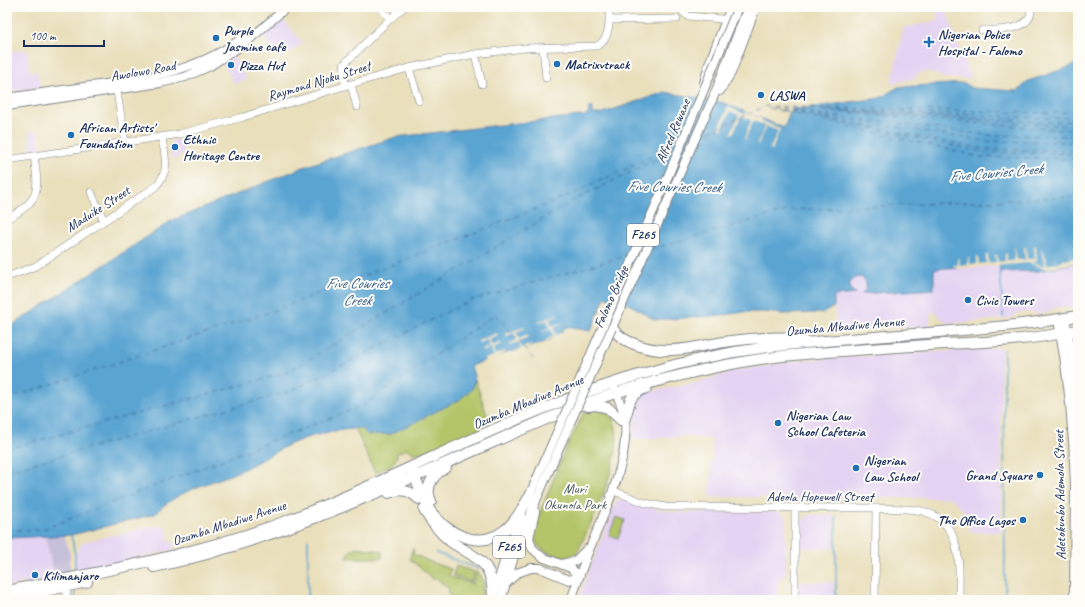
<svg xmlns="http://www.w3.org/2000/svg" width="1085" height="607" font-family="Caveat,sans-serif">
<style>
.built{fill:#e4d3f2}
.industrial{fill:#c6c0da}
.green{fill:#b4c569;stroke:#687a64}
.water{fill:#5aa4d2;stroke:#3a6a98}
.pier{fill:#e9dfbb}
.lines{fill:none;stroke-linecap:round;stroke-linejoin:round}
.stream{stroke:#5aa4d2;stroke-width:1.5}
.ferry{stroke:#345e8c;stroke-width:1;stroke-dasharray:5 4;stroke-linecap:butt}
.minor-casing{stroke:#82878c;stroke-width:8}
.major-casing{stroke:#82878c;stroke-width:10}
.highway-casing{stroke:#82878c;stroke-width:12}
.minor{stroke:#fff;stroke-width:7}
.major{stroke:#fff;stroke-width:8}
.highway{stroke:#fff;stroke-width:10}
.major-bridge-casing{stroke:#82878c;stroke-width:10;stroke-linecap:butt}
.major-bridge{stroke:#fff;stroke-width:8}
.poi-dot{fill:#1f6fb2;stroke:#fdfcf7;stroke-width:1.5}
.labels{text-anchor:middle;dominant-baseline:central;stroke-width:4;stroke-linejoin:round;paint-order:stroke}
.shield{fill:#fdfcf7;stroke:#5f6c8c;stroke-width:1}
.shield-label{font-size:13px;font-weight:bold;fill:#1b2f5e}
.poi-label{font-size:14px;font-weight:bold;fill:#1b2f5e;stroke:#fdfcf7;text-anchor:start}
.street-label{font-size:14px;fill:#1b2f5e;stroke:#fdfcf7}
.park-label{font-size:14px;fill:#495c61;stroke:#fdfcf7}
.water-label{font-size:15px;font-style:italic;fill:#345e8c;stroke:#fdfcf7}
</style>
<rect width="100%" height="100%" fill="#fdfcf7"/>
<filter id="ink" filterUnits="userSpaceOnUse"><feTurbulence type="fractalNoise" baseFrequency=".025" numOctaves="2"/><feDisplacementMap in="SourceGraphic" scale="8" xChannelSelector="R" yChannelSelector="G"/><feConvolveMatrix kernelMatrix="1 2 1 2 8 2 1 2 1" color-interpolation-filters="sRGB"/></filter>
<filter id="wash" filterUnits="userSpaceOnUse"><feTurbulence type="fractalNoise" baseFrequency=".012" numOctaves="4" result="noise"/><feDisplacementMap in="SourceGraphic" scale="16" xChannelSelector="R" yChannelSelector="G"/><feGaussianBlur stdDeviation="0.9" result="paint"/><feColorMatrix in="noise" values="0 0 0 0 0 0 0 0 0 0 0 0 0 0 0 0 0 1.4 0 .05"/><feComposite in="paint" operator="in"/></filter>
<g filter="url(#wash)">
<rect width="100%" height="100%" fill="#e9dfbb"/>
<path class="built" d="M936 7H945L971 79 945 78 926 71 925 72 919 73 915 78 891 84 903 28 935 21 938 18Z
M279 15 303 43 281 59 260 33Z
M27 50 30 72 36 71 41 87 16 91 7 87V52Z
M231 53 247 79 234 84 221 59Z
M38 131 41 152 32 153 29 132Z
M177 139 185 153 174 159 171 157 170 144 173 140Z
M1078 262V307L1071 309 1065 306 1051 309 1048 313 1035 314 1030 312 1019 313 1016 314 1012 318 947 324 935 312H931L929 327 836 329 834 296 855 294 850 289V283L854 278 861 277 866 282V289L862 294 917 290V295L915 296H920L921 295H919L918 290 934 288V269L999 264 1001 272 1039 271Z
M1001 348V532H969V516L951 498 710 497 712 439 681 436 646 439 632 438 635 418 632 409 633 400 643 393 699 382 734 371 802 360Z
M622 498 656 509 675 512H780L786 517V574L778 583V600H579L582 588 616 502Z
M809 515H834V548H799V523Z
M153 526H166L169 541H173L174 550 161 552 160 553 158 552 157 554 156 553 150 556 148 555 147 557 146 556 144 557 142 556 141 558 140 557 132 559V561L124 562 123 561 121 563 117 562 116 564 114 563 113 565 108 566 106 564 105 566 103 565 102 567 99 566 98 568 96 567 95 569 93 568 89 570 87 569 86 570 85 569 83 571 76 572V554L83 542Z
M45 536 54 572 51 579 24 585V581H20V585L7 587V538Z
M799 582H834V600H799Z"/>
<path class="industrial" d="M64 535 70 554V573L61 575 58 572H54L45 536Z"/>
<path class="green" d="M475 379 490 424 453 440 420 453H413L407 449 397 453C398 465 384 468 375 473L355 428H361L472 389Z
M596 409C600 410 605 411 608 413 636 437 589 526 577 553 574 554 571 556 568 556 560 558 544 552 538 546 534 541 534 534 534 528L565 450 584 413Z
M616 517 625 520 618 538 609 535Z
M356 547 382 551V558H347L349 552Z
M412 549H414L413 554 433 563 451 569 449 576 472 584 477 571 484 584 481 600H454L447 592 449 589 436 578 434 580 410 559Z
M456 566 475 572 471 582 453 575Z"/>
<path class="water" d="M1078 60V262L1039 271 1000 272 999 264 934 269V289L862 294 866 289V282L861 277 854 278 850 283V289L856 294 834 296V307L823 313 782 314 766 312H744L725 315 655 320 629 304 605 297 591 331 566 327C551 346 521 348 499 355 489 358 480 363 471 366L475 379 472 389 459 400 391 434 368 435 361 428C340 430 319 433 298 441 280 448 262 460 244 469 214 483 178 489 155 514L71 535 7 538V329L171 221 306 166 396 137 588 115 589 107H593V114H600L665 92 724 103 784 128 791 110 880 98 898 87 965 83 971 88 1018 91 1028 81 1072 66Z"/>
<path class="pier" d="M728 107 744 114 746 112 762 119V121L780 129 772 150 770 149 778 131 766 126 758 145 757 144 765 125 753 121 745 140 744 139 751 120 741 116 733 134 731 133 739 115 730 111 722 129H719Z
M1034 246H1036L1037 261 1031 262 1045 266 1041 249H1043L1047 265 1056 263 1054 255 1057 263 1063 261 1062 254 1064 260 1071 259 1070 252 1072 259 1078 258V262L1047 269 1029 263 957 269V267H954V265H958V258H959L960 265 968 264V257H969L970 264H977V256H978L979 264 986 263V255H988V263L996 262 995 255H997L998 262 1005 261V254H1007V261H1014V248H1015L1017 260H1025L1024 248 1026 247 1027 259H1035Z
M557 314 558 315 549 319 552 326 561 323 562 324 553 328 556 335 565 331 562 335 547 341 546 340 554 336 551 329 543 332 542 331 550 327 547 320 539 323 538 322Z
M524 327 525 328 516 332 519 339 528 335V337L519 341 522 348 532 344V346L513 354 512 353 521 349 518 342 509 345V344L517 340 514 333 506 336 505 334Z
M497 333 498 335 489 339 492 346 501 342V344L493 348 495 355 505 351V353L486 361 485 359 494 356 491 348 482 352V350L490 347 487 340 479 343 478 341Z"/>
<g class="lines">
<path class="stream" d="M1000 272 1003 308
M1003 312V317
M1004 350 1005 600
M836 517V600
M71 535 75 554V570
M436 553 479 569
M75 592V600
M308 600V539"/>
<path class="ferry" d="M781 107H794
M801 107 1046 113 1078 112
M769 108 981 157 1078 159
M773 108 985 141 1078 142
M793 108 1046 118 1078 117
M781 110 791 112
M791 110 986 135 1078 136
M822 110 1047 122 1078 121
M823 111 1051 129H1078
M791 112 983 152 1078 154
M810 115 984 149 1078 151
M701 135 745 115
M699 138 765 106 1048 125H1078
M652 249 789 210 1078 197
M7 399 273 311 556 201 676 146
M7 449 286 373 573 201 675 150
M7 471 291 391 469 301 629 255
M7 530H41L362 406 495 314 535 361"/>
</g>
</g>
<g filter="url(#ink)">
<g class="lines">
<g class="minor-casing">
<path id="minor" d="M380 7 390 19
M682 11 688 16 721 19
M609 20 677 19
M982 30C998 30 1033 32 1031 7
M543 47 546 78
M475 54 482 84
M409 68 419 101
M351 84 357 107
M116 85 125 143
M345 86 344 65 347 61 390 19 404 7
M7 160 180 134 243 117 351 84 409 68 475 54 525 48 597 46C611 39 609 21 609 7
M91 192 104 221
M7 219C41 200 39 191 34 156
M7 277 36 266 155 187C171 171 165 157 162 138
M614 491 645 503 665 507 876 508C891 509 907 508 922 511 964 521 959 567 959 600
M795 509V600
M66 582 67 600
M875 600 876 508"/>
</g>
<g class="major-casing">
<path id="major" d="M704 83 709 64 731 7
M720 91 731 73 756 7
M7 98C35 94 63 90 91 86 148 79 204 70 250 32
M7 106 160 83 185 77 210 66 244 44 287 7
M1065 318 1071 349 1078 406
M1058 319C1068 374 1074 431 1075 487 1075 524 1074 562 1074 600
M612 328 713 98 748 7
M527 501 544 462
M535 512 529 538 532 548 542 557 571 568 579 577
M562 564 575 561 587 549
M506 584 517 573 531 568H540L569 580 579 577
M494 595 507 552 521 516
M501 600 515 553 525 526 552 464
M571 600C578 581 584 561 592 543 607 507 629 459 625 420 624 409 618 398 614 388"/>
</g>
<g class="highway-casing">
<path id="highway" d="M612 328C619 337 626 341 637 345 669 357 699 345 731 341 754 338 779 337 802 338
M588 406 595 405 608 408 621 420
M625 418C631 401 627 396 646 388
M412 470C417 481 424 502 431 512 448 534 479 551 505 530 516 522 522 508 530 496
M389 493C401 488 410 490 419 499
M431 501C424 486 433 475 446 467
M424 510C431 522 439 532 450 541 478 560 493 560 493 599
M154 567C261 544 362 500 462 456 521 430 580 402 642 385 696 371 748 358 804 354 850 350 897 347 944 344 988 342 1034 340 1078 330
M7 591C102 571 198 555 289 520 409 473 522 408 646 373 689 360 733 351 777 346 877 334 979 333 1078 316
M7 599 87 582"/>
</g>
<use href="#minor" class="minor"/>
<use href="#major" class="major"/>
<use href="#highway" class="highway"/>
<g class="major-bridge-casing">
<path id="major-bridge" d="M544 462 661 193 738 7
M552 464 612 328"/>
</g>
<use href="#major-bridge" class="major-bridge"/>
</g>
</g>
<g class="poi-dot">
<circle cx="216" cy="38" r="4"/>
<path d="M927 36h4v4h4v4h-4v4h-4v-4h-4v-4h4z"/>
<circle cx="557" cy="64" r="4"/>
<circle cx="231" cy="65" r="4"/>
<circle cx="761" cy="95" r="4"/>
<circle cx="71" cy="135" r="4"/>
<circle cx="175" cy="147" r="4"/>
<circle cx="968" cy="300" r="4"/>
<circle cx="778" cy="423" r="4"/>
<circle cx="856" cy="468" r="4"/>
<circle cx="1040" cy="475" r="4"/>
<circle cx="1023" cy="520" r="4"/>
<circle cx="35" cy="575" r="4"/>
</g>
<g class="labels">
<g class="shield">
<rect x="627" y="224" width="32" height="22" rx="3"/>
<rect x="493" y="536" width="32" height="22" rx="3"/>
</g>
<g class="shield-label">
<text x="643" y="235">F265</text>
<text x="509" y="547">F265</text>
</g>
<g class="poi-label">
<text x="224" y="30">Purple<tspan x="224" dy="16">Jasmine cafe</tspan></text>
<text x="938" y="34">Nigerian Police<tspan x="938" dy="16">Hospital - Falomo</tspan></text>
<text x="565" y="64">Matrixvtrack</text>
<text x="239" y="65">Pizza Hut</text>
<text x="769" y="95">LASWA</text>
<text x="79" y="127">African Artists'<tspan x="79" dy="16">Foundation</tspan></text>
<text x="183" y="139">Ethnic<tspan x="183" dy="16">Heritage Centre</tspan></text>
<text x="976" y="300">Civic Towers</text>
<text x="786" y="415">Nigerian Law<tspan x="786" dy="16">School Cafeteria</tspan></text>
<text x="864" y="460">Nigerian<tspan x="864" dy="16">Law School</tspan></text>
<text x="1032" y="475" text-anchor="end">Grand Square</text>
<text x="1015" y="520" text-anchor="end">The Office Lagos</text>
<text x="43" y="575">Kilimanjaro</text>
</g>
<g class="street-label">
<text transform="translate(143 71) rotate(-10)">Awolowo Road</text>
<text transform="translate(319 81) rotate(-17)">Raymond Njoku Street</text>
<text transform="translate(673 131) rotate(-67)">Alfred Rewane</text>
<text transform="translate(98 209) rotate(-33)">Maduike Street</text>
<text transform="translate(611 297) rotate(-66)">Falomo Bridge</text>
<text transform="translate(845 326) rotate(-5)">Ozumba Mbadiwe Avenue</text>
<text transform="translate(528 402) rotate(-23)">Ozumba Mbadiwe Avenue</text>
<text transform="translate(1060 495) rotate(-91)">Adetokunbo Ademola Street</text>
<text x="820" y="496">Adeola Hopewell Street</text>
<text transform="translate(229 523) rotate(-18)">Ozumba Mbadiwe Avenue</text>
</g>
<g class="park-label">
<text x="575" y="488">Muri<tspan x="575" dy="16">Okunola Park</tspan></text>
</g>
<g class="water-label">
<text transform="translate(996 173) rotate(-5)">Five Cowries Creek</text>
<text transform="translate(674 187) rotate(1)">Five Cowries Creek</text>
<text x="357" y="283">Five Cowries<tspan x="357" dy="17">Creek</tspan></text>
</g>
</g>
<rect width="1085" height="607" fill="none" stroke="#fdfcf7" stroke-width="24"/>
<path d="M24 40v6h80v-6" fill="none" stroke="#1b2f5e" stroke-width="2"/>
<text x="30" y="40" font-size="12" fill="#1b2f5e" stroke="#fdfcf7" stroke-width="3" paint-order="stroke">100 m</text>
</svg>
